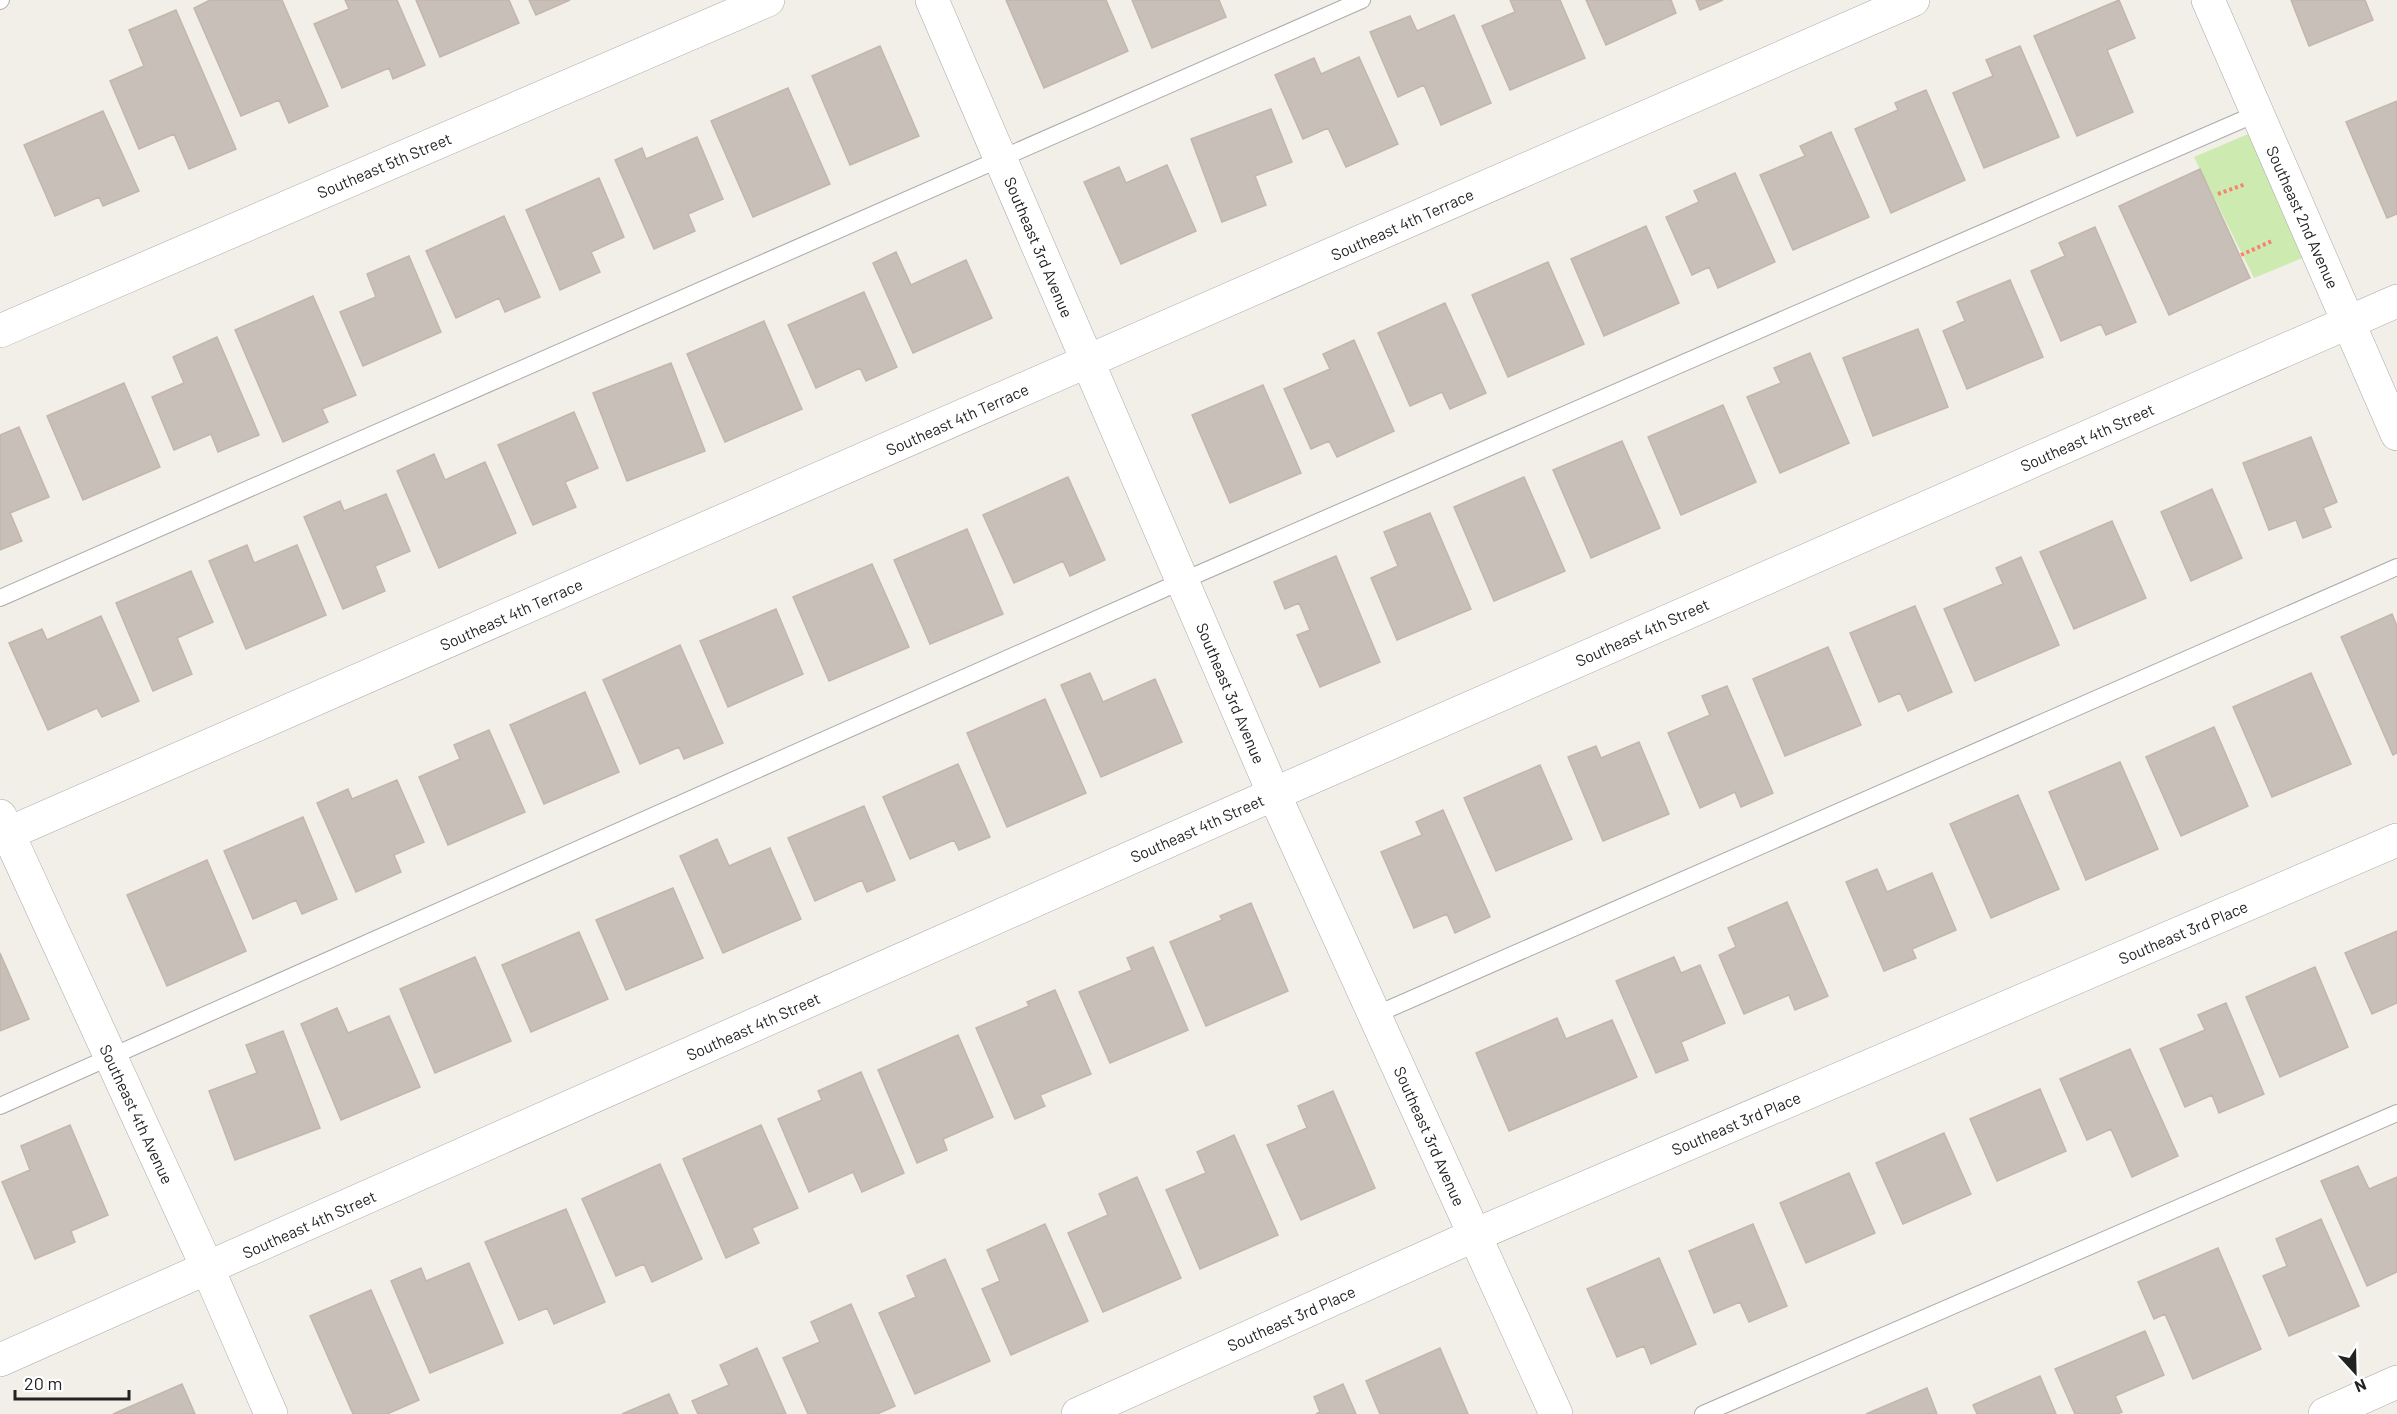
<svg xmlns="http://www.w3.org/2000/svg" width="2397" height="1414" font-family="Barlow,sans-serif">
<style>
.grass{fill:#cdebb0}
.building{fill:#c7bfb8;stroke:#c4b6ab;stroke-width:1.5}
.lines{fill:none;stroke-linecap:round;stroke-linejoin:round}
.lane-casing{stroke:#a9a9a9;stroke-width:18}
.street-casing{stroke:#a9a9a9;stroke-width:34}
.path{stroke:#fa8072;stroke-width:4;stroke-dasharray:3 3;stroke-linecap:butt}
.lane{stroke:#fff;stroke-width:16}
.street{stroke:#fff;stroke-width:33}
.labels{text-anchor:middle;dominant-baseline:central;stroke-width:6;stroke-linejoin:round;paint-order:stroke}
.street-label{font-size:16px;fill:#222;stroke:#fff}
</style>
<rect width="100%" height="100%" fill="#f2efe9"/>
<path class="grass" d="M2248 134 2307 256 2254 278 2194 157Z"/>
<path class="building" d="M210 0H282L328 106 289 123 279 100 241 116 194 8Z
M345 0H397L425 65 393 79 389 68 342 88 314 24 349 9Z
M416 0H509L519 23 440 57Z
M529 0H570L536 15Z
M1006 0H1106L1128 51 1044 88Z
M1132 0H1219L1226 17 1152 48Z
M1510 0H1560L1585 58 1510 90 1482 26 1515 12Z
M1586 0H1671L1676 13 1606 45Z
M1696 0H1723L1700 10Z
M2119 0 2135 38 2107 50 2133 112 2077 136 2034 36Z
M2291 0H2365L2373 20 2309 46Z
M176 10 236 149 189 169 174 134 139 149 110 81 144 66 129 30Z
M1454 15 1491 103 1441 125 1424 85 1398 97 1370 32 1410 16 1417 31Z
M880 46 919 136 850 165 812 76Z
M2020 46 2059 137 1984 168 1953 93 1993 76 1986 60Z
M1359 57 1398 144 1346 167 1328 128 1303 139 1275 75 1314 58 1321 74Z
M788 88 830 184 753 217 711 121Z
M1926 90 1965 180 1891 213 1855 129 1898 110 1895 103Z
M2397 101V214L2387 218 2346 122Z
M1271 109 1292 162 1255 176 1266 205 1222 222 1191 139Z
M103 111 139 191 103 206 99 197 55 216 24 145Z
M1831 132 1869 217 1793 250 1760 175 1805 156 1800 146Z
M697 137 723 199 688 214 695 231 654 249 615 160 642 148 646 159Z
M1167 165 1196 231 1121 264 1084 182 1119 167 1126 183Z
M2200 169 2250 278 2169 315 2119 206Z
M1735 173 1775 262 1718 288 1709 267 1692 275 1666 217 1699 202 1694 191Z
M599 178 624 237 591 252 600 272 560 290 526 210Z
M504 216 540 297 505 312 499 298 456 318 426 251Z
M1646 226 1679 303 1604 336 1571 259Z
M2095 227 2136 322 2106 335 2101 324 2061 341 2031 271 2065 256 2059 243Z
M896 252 911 285 966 260 992 318 913 353 873 263Z
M409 256 441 332 363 366 340 312 376 297 367 274Z
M1548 262 1584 344 1508 377 1472 295Z
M2010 280 2043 357 1967 389 1943 331 1965 321 1957 302Z
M864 292 897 367 866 381 860 368 816 388 788 325Z
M313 296 356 395 322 409 328 422 283 442 235 330Z
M1445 303 1486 393 1450 409 1442 392 1410 406 1378 333Z
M764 321 802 409 725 442 687 354Z
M1918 329 1948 407 1873 436 1843 358Z
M217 337 259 435 218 452 211 434 174 450 152 397 184 383 173 357Z
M1354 340 1394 431 1337 457 1329 441 1311 449 1284 389 1330 369 1323 354Z
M1810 353 1849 443 1780 473 1747 397 1781 383 1774 368Z
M671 363 705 451 627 481 593 393Z
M124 383 160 467 83 500 47 416Z
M1263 385 1301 473 1230 503 1192 415Z
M1723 405 1756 482 1681 515 1648 437Z
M574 412 598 468 565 482 576 507 533 525 498 445Z
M19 427 49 497 10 513 22 541 0 550V435Z
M2311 437 2337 502 2323 508 2331 527 2303 538 2296 520 2269 530 2243 463Z
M1622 441 1660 528 1591 558 1553 470Z
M434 454 445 480 485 462 516 533 439 568 397 471Z
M1068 477 1105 560 1070 576 1063 561 1014 583 983 515Z
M1524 477 1565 571 1494 601 1454 507Z
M2212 489 2242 558 2191 581 2161 512Z
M386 494 410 551 375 566 385 591 343 609 304 517 340 501 344 511Z
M1430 513 1471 609 1397 640 1371 578 1398 566 1384 532Z
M2112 521 2146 598 2074 629 2040 552Z
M967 529 1003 614 930 644 894 560Z
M247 545 254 563 297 545 326 615 246 649 209 561Z
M1336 556 1380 662 1320 687 1297 635 1310 630 1299 603 1285 609 1274 582Z
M2021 557 2059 645 1975 681 1944 609 2003 584 1996 568Z
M872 564 909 647 829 681 793 597Z
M191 571 213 622 177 638 192 674 153 691 116 603Z
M1915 606 1952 692 1908 711 1900 693 1879 702 1850 633Z
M776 609 803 674 728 707 700 641Z
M2392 614 2397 626V753L2393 755 2341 637Z
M101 616 139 701 102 717 97 708 48 730 9 643 42 629 47 640Z
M680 645 723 743 684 759 679 747 640 764 603 680Z
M1828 647 1861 725 1785 756 1753 679Z
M1090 673 1103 702 1155 679 1182 742 1101 777 1061 685Z
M2311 673 2351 764 2272 797 2233 707Z
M1727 686 1773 793 1741 807 1735 792 1700 808 1668 733 1710 715 1702 696Z
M585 692 619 772 544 804 510 725Z
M1045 699 1086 793 1007 827 967 733Z
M2214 727 2248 806 2181 836 2146 757Z
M489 730 525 812 448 845 419 777 460 759 454 745Z
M1639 742 1669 814 1603 841 1568 757 1596 746 1601 758Z
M2120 762 2158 849 2086 880 2049 792Z
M958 764 990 837 959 850 954 840 910 859 883 797Z
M1540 765 1572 839 1496 871 1464 798Z
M397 780 424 842 394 855 401 872 356 892 317 803 348 789 352 799Z
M2018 795 2059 889 1991 918 1950 824Z
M864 806 895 880 867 892 862 880 815 901 788 838Z
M1443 810 1490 917 1455 933 1447 914 1414 928 1381 852 1422 835 1416 822Z
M303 817 337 899 302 914 296 900 253 919 224 851Z
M717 839 729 866 770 848 801 919 723 953 680 856Z
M207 860 246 951 167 986 127 895Z
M1877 869 1887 892 1932 873 1956 930 1912 949 1916 958 1884 971 1846 882Z
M673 888 703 958 626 990 596 920Z
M1787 902 1828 996 1795 1010 1789 995 1744 1014 1719 955 1736 947 1728 928Z
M1251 903 1288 991 1206 1026 1170 942 1222 920 1220 916Z
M2397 931V1003L2372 1014 2345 953Z
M579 932 608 999 531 1032 502 965Z
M1153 947 1188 1030 1110 1063 1079 992 1132 970 1127 958Z
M0 953 29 1019 0 1031Z
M475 957 511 1041 435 1073 400 989Z
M1674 957 1681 973 1700 965 1725 1023 1681 1042 1688 1060 1656 1073 1616 981Z
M2315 967 2348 1047 2280 1077 2246 997Z
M1055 990 1091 1074 1040 1095 1045 1106 1015 1119 976 1028 1029 1006 1027 1002Z
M2226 1003 2264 1094 2219 1113 2212 1095 2185 1107 2160 1049 2205 1030 2198 1015Z
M337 1008 348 1033 389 1016 420 1087 341 1120 301 1024Z
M1557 1018 1566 1039 1612 1020 1637 1077 1509 1131 1476 1053Z
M283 1031 320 1128 235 1160 209 1091 257 1073 246 1045Z
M958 1035 993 1117 943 1139 947 1150 917 1163 878 1070Z
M2130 1049 2178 1156 2132 1177 2111 1129 2087 1140 2060 1079Z
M861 1072 904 1173 862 1192 853 1172 809 1192 778 1119 822 1100 818 1091Z
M2040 1089 2066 1151 1997 1181 1970 1119Z
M1333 1091 1375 1188 1301 1220 1267 1145 1307 1128 1298 1106Z
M70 1125 108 1215 71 1231 75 1242 35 1259 2 1182 30 1170 21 1146Z
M761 1125 798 1208 752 1228 759 1243 726 1258 683 1159Z
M1944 1133 1971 1194 1903 1224 1876 1163Z
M1234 1135 1278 1235 1200 1269 1166 1190 1206 1173 1197 1152Z
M660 1164 702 1259 652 1282 644 1264 616 1276 582 1199Z
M2358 1166 2369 1189 2397 1177V1272L2367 1286 2321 1181Z
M1849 1173 1875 1233 1806 1263 1780 1203Z
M1137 1177 1181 1278 1103 1312 1068 1233 1108 1215 1099 1194Z
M566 1209 605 1302 554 1324 547 1308 519 1320 485 1242Z
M2321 1219 2359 1306 2289 1336 2263 1276 2287 1266 2276 1239Z
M1045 1224 1088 1321 1011 1355 982 1289 1000 1281 987 1250Z
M1753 1224 1787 1306 1749 1322 1740 1302 1714 1313 1689 1251Z
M2218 1248 2261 1349 2193 1379 2165 1314 2154 1319 2138 1282Z
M1659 1258 1696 1344 1651 1364 1644 1346 1617 1357 1587 1289Z
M945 1259 990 1361 915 1394 879 1313 916 1297 907 1276Z
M469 1263 503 1343 430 1373 391 1281 421 1268 426 1281Z
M371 1290 419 1400 387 1414H353L310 1316Z
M851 1304 895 1406 877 1414H808L783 1358 820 1342 811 1322Z
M2145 1331 2164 1375 2115 1396 2122 1412 2117 1414H2075L2055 1369Z
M757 1348 786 1414H698L692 1401 729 1385 720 1365Z
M1440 1348 1468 1414H1380L1366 1381Z
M2040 1376 2056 1414H1977L1973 1405Z
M182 1384 195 1414H113Z
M1343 1384 1356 1414H1316L1320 1412 1314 1397Z
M1927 1388 1937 1414H1866Z
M669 1394 678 1414H622Z"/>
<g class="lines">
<g class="lane-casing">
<path id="lane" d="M0 1 1 0
M0 598 1362 0
M1375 1015 2397 567
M0 1106 1182 581 2258 113
M1703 1414 2397 1113"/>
</g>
<g class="street-casing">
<path id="street" d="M932 0 1274 794 1556 1414
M2208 0 2397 434
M0 331 768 0
M0 816 208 1269 271 1414
M0 837 1913 0
M0 1360 1274 794 2397 301
M1078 1414 1475 1235 2397 840
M2325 1414 2397 1382"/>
</g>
<path class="path" d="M2218 194 2246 184
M2241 255 2272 241"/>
<use href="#lane" class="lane"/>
<use href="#street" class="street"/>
</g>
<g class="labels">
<g class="street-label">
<text transform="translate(384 165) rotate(-23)">Southeast 5th Street</text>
<text transform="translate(2303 217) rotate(66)">Southeast 2nd Avenue</text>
<text transform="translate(1402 224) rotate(-24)">Southeast 4th Terrace</text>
<text transform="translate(1039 247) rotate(67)">Southeast 3rd Avenue</text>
<text transform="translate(957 419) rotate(-24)">Southeast 4th Terrace</text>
<text transform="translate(2087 437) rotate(-24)">Southeast 4th Street</text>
<text transform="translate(511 614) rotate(-24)">Southeast 4th Terrace</text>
<text transform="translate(1642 632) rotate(-24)">Southeast 4th Street</text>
<text transform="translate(1231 693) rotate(67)">Southeast 3rd Avenue</text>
<text transform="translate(1197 828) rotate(-24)">Southeast 4th Street</text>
<text transform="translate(2183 932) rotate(-23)">Southeast 3rd Place</text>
<text transform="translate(753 1026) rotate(-24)">Southeast 4th Street</text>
<text transform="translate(137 1114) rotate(65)">Southeast 4th Avenue</text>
<text transform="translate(1736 1123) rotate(-23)">Southeast 3rd Place</text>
<text transform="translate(1430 1136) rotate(66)">Southeast 3rd Avenue</text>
<text transform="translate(309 1224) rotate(-24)">Southeast 4th Street</text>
<text transform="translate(1291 1318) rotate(-24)">Southeast 3rd Place</text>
</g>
</g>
<g transform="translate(2355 1372) rotate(158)" stroke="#ffffff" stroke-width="4.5" paint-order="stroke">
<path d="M0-4.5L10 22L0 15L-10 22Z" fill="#222222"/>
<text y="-9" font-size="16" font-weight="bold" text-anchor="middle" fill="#222222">N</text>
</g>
<path d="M15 1390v9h114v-9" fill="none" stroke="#222222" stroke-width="3"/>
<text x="24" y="1390" font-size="18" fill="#222222" stroke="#ffffff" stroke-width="4.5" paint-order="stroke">20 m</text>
</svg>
